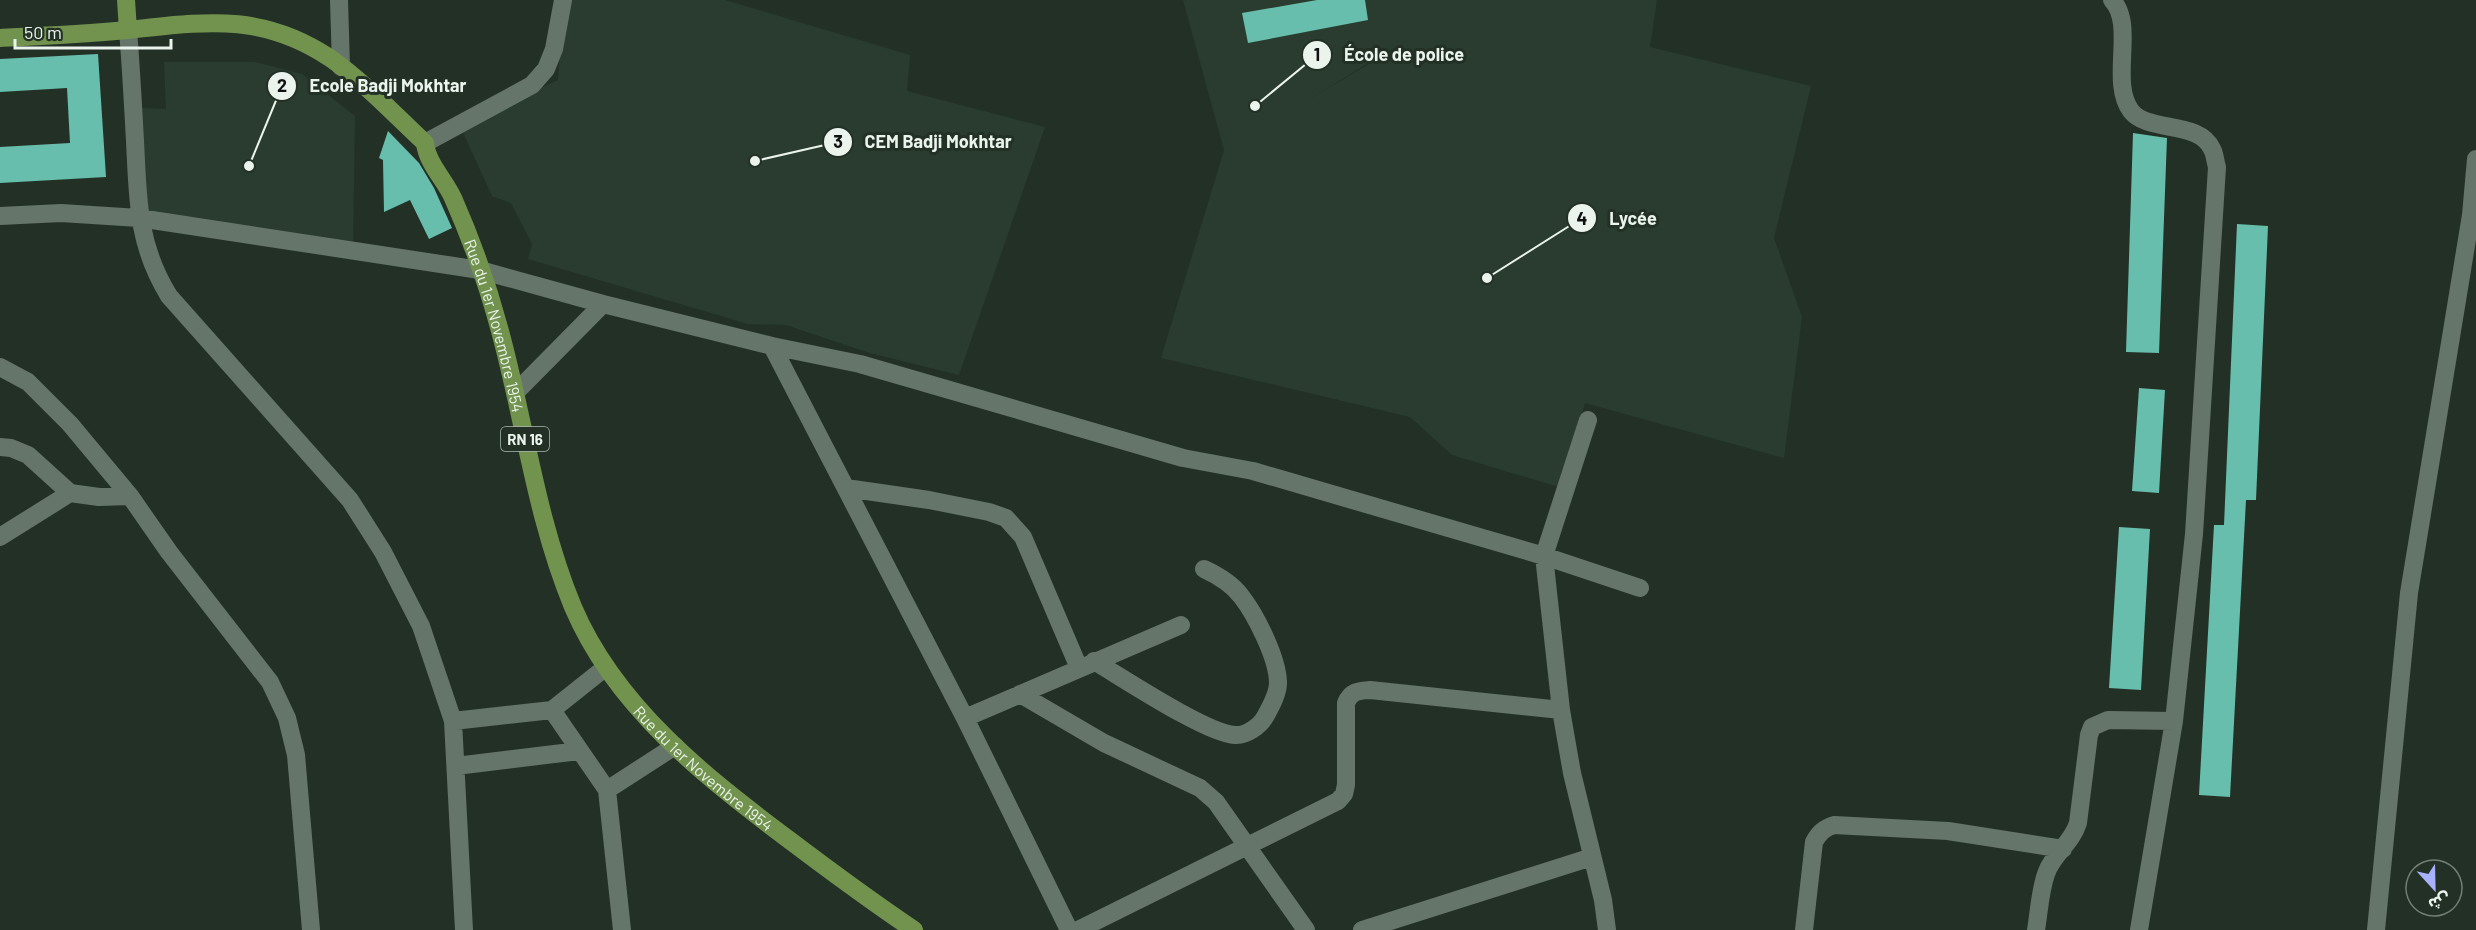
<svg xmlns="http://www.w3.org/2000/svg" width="2476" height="930" font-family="Barlow,'Noto Sans Arabic',sans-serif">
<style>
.built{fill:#293c2f;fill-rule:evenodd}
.building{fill:#68beac}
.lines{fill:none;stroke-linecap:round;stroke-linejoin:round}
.minor{stroke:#66756a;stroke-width:18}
.primary{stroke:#72934e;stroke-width:18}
.labels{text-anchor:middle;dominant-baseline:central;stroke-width:6;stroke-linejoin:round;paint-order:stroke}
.shield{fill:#233026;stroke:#aeb8b1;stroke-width:1.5}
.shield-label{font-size:15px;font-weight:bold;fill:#eaf3ec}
.street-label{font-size:16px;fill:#eaf3ec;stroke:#233026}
.leader{fill:none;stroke:#eaf3ec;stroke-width:2}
.callout-dot{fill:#eaf3ec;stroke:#233026;stroke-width:2}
.mark-label{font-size:18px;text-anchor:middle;font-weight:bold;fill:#111}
.callout-label{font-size:18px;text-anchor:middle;font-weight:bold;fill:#eaf3ec;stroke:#233026;stroke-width:6;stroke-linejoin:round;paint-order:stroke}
</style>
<rect width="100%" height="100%" fill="#233026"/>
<path class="built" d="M564 0H725L910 55 907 91 1045 127 959 375 870 353 786 325 748 324 528 259 532 244 511 203 492 196 460 126 558 80Z
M1183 0H1657L1650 47 1811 86 1774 238 1802 317 1784 458 1585 403 1562 488 1452 455 1410 417 1161 358 1224 150ZM1414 37 1310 99 1370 62Z
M164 62H255L302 74 355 116 353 246 146 215 140 108 166 109Z"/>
<path class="building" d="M1317 0H1365L1368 20 1248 43 1242 13Z
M98 54 106 177 0 183V147L70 143 67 88 0 92V59Z
M388 131 419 163 434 188 452 228 429 239 410 200 384 212 383 160 379 158Z
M2133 133 2167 138 2159 353 2126 352Z
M2237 224 2268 226 2256 500H2246L2230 797 2199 795 2214 525H2224Z
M2139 388 2165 390 2159 493 2132 491Z
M2119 527 2150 529 2141 690 2109 688Z"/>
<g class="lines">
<path class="minor" d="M339 0 341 67
M128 30C131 67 133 104 135 141 138 200 137 244 169 296L350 500 383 552 421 626 453 721 464 930
M425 143 532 85 546 69 554 49 563 0
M0 216 61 213 139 218 480 270 603 304 772 346 965 718 1069 930
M772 346 860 364 1183 458 1253 471 1544 556 1640 588
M0 367 28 382 70 424 130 496 169 552 270 682 287 718 296 755 311 930
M515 393 603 304
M1588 420 1544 556 1561 710 1572 773 1603 900 1607 930
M0 447 11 448 28 455 70 493 99 497 130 496
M846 488 929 500 989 512 1006 518 1023 537 1079 668
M0 537 70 493
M1094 661C1123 678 1207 734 1235 735 1246 736 1260 726 1265 717 1270 708 1278 694 1278 683 1278 659 1256 615 1241 596 1232 584 1217 575 1204 569
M1020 694 1104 743 1200 788 1216 802 1306 930
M552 710 607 790 622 930
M965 718 1181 625
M453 721 552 710 606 667
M456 766 579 751
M607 790 675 746
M1078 930 1338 801 1344 794 1346 785V703C1351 691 1358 691 1370 690L1561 710
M1362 930 1592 857
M1804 930 1814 842C1819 833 1824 828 1834 825L1948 831 2063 849
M2036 930C2039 912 2040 891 2046 874 2052 855 2072 843 2078 823L2089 735 2092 727 2108 720 2174 721 2194 534 2217 167C2215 161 2215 154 2212 149 2199 120 2148 133 2131 111 2109 81 2136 25 2112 0
M2139 930 2174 721
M2376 930 2409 593 2471 215 2476 159"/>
<g class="primary">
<path d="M126 0 128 30"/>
<path id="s1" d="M0 38C42 36 85 34 127 30 204 22 261 12 330 58 364 82 394 114 425 143 427 163 445 180 453 198 472 241 488 286 500 331 525 423 536 518 573 607 615 706 704 776 788 839 829 870 871 901 914 930"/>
</g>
</g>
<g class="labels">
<rect class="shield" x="501" y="427" width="48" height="24" rx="4.5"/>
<g class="shield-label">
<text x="525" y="439">RN 16</text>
</g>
<g class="street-label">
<text stroke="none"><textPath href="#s1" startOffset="662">Rue du 1er Novembre 1954</textPath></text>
<text stroke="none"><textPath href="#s1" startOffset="1164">Rue du 1er Novembre 1954</textPath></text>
</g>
</g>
<path class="leader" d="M1255 106L1317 55M249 166L282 86M755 161L838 142M1487 278L1582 218"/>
<g class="callout-dot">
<circle cx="1255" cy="106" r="6"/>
<circle cx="249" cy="166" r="6"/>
<circle cx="755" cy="161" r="6"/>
<circle cx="1487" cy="278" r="6"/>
<circle cx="1317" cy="55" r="15"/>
<circle cx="282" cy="86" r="15"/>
<circle cx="838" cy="142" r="15"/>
<circle cx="1582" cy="218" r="15"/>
</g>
<g class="mark-label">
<text x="1317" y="61">1</text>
<text x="282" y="92">2</text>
<text x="838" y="148">3</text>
<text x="1582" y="225">4</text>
</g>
<g class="callout-label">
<text x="1404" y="61">École de police</text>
<text x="388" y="92">Ecole Badji Mokhtar</text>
<text x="938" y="148">CEM Badji Mokhtar</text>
<text x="1633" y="225">Lycée</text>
</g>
<g transform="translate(2434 888) rotate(158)"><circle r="28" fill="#233026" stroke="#737e75" stroke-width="1.5"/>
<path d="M0-4.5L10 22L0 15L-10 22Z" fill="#a7b1fc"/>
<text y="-9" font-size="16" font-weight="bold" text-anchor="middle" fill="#eaf3ec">ش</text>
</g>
<path d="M15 39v9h156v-9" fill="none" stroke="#eaf3ec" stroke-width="3"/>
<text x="24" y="39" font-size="18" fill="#eaf3ec" stroke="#233026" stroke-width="4.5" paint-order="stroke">50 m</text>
</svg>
